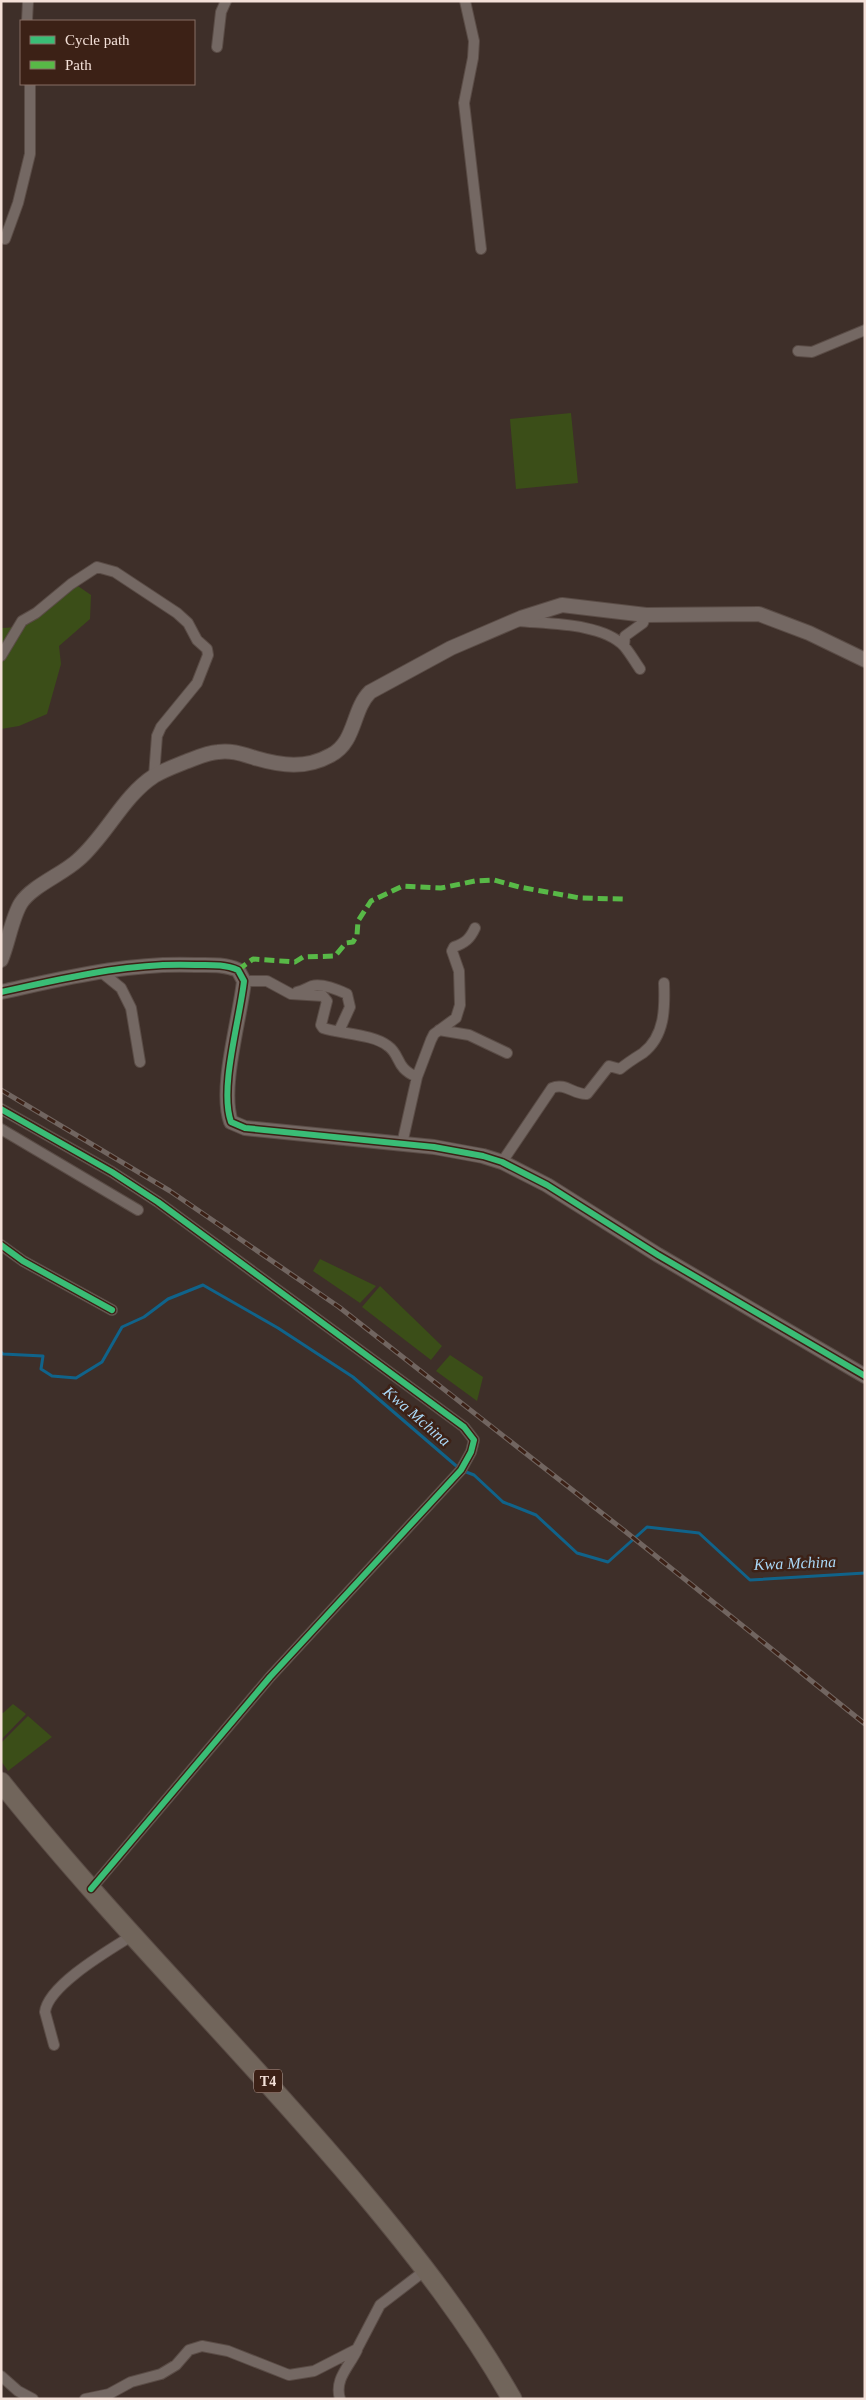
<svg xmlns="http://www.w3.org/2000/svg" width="866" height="2400" font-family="Georgia,serif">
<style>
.green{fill:#3b4e18}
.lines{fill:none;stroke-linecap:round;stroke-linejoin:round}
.stream{stroke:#10638a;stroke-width:3}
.street-casing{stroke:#5a4c46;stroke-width:12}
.secondary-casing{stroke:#5a4c46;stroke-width:16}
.highway-casing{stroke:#5a4c46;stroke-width:21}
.street{stroke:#746863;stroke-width:10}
.secondary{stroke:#746863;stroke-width:14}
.highway{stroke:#71655b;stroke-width:19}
.rail-casing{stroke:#716560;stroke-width:5}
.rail{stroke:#3c2116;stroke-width:3;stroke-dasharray:9;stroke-linecap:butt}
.quiet{stroke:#58b947;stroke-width:5;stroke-dasharray:10 5;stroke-linecap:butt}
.cycleway-casing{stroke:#3c2116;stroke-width:9}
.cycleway{stroke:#3abd76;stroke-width:6}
.labels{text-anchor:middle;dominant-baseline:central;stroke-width:5;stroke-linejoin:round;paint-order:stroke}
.shield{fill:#3c2116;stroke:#bda79e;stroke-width:1}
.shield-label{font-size:14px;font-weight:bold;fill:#f4e1d9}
.water-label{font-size:16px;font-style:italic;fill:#aad8f7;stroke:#3c2116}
</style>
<rect width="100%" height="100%" fill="#3e2f29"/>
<path class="green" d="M571 413 578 483 516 489 510 419Z
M75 584 91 595 90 619 59 646 61 664 47 714 19 726 1 729V628C37 628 50 604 75 584Z
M320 1259 376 1286 360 1303 313 1271Z
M380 1286 442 1346 431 1360 362 1307Z
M450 1355 483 1377 477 1401 436 1371Z
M13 1704 26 1714 1 1740V1712L3 1713Z
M28 1716 52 1737 8 1771 1 1761V1743Z"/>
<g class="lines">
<path class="stream" d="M1 1352 3 1354 43 1356 41 1369 52 1376 76 1378 102 1362 122 1327 144 1317 168 1299 203 1285 278 1328 353 1377 461 1470 474 1475 503 1502 536 1515 577 1553 608 1562 647 1527 699 1533 750 1580 865 1573"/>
<g class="street-casing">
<path id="street" d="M465 1 474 41 473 58 464 103 481 249
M27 21 28 1
M217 47 221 12 226 1
M5 239 18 203 30 154V84
M798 351 812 352 865 330
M518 621C549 624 602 623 624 646 630 653 635 662 640 669
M624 646 625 636 643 623 646 615
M1 656 22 621 36 613 71 584 97 567 115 572 177 613 188 623 197 640 207 649 208 655 197 683 161 727 157 736 154 776
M100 971 121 988 131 1008 140 1062
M244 981H267L291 994 323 996 327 1001 321 1025 323 1028C341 1034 373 1034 388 1046 401 1055 395 1068 417 1077
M297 992C303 991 307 988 312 986 322 983 338 990 347 994L350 1007 339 1031
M439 1030 469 1035 507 1053
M1 1109 112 1172 158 1202 464 1427 474 1440 471 1452 461 1470 270 1677 91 1889
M1 1129 138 1210
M402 1144 417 1077 431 1040 434 1034 456 1018 460 1005 459 971 452 951 454 947C465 943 470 939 475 928
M502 1162 552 1088C565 1082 574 1095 587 1094L609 1066 620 1069C627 1063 635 1058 643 1053 665 1036 665 1008 664 983
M1 1245 23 1261 112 1310
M54 2045 45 2012C48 1985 111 1949 133 1935
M1 2376 18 2391 33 2399
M85 2399 109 2394 131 2382 161 2374 176 2365 189 2350 202 2346 228 2351 289 2375 314 2371 357 2349 380 2305 427 2269
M340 2399C334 2379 349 2367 357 2350"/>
</g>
<g class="secondary-casing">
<path id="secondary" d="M1 960C8 944 12 917 21 903 32 886 63 874 78 860 106 836 123 796 154 776 164 770 175 766 185 762 196 758 206 753 218 752 231 750 242 754 255 758 282 766 306 769 331 755 356 742 352 710 370 692L451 648 521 618 562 605 646 615 759 614 809 633 865 660
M1 992C66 978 129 962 196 965 210 965 225 964 238 970L244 981C240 1019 219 1088 231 1122L245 1128 434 1147 483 1156 502 1162 547 1185 658 1255 865 1376"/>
</g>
<g class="highway-casing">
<path id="highway" d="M1 1782C114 1924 245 2051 361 2190 418 2258 468 2322 512 2399"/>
</g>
<use href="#street" class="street"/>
<use href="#secondary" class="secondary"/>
<use href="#highway" class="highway"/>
<g class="rail-casing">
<path id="rail" d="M1 1090 170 1191 339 1307 626 1532 865 1724"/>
</g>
<use href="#rail" class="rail"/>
<path class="quiet" d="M238 970 253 959 295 962 303 957 335 956 346 943 353 942 357 935 358 921 371 901 403 886 441 888 475 881 494 880 519 887 580 898 623 899"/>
<g class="cycleway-casing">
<path id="cycleway" d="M1 992C66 978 129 962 196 965 210 965 225 964 238 970L244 981C240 1019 219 1088 231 1122L245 1128 434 1147 483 1156 502 1162 547 1185 658 1255 865 1376
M1 1109 112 1172 158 1202 464 1427 474 1440 471 1452 461 1470 270 1677 91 1889
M1 1245 23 1261 112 1310"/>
</g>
<use href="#cycleway" class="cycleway"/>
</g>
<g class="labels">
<rect class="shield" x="254" y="2069.5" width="28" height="23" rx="4"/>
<g class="shield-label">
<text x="268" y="2081">T4</text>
</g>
<g class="water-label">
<text transform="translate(417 1416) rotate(41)">Kwa Mchina</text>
<text transform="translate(795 1563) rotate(-2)">Kwa Mchina</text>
</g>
</g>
<rect width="866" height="2400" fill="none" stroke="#f4e1d9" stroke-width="5"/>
<rect x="20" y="20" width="175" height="65" fill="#3c2116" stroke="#866e64"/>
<rect x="30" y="36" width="25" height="8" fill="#3abd76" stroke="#866e64"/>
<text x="65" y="45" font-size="15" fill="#f4e1d9">Cycle path</text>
<rect x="30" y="61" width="25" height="8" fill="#58b947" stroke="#866e64"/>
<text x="65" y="70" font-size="15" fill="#f4e1d9">Path</text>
</svg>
